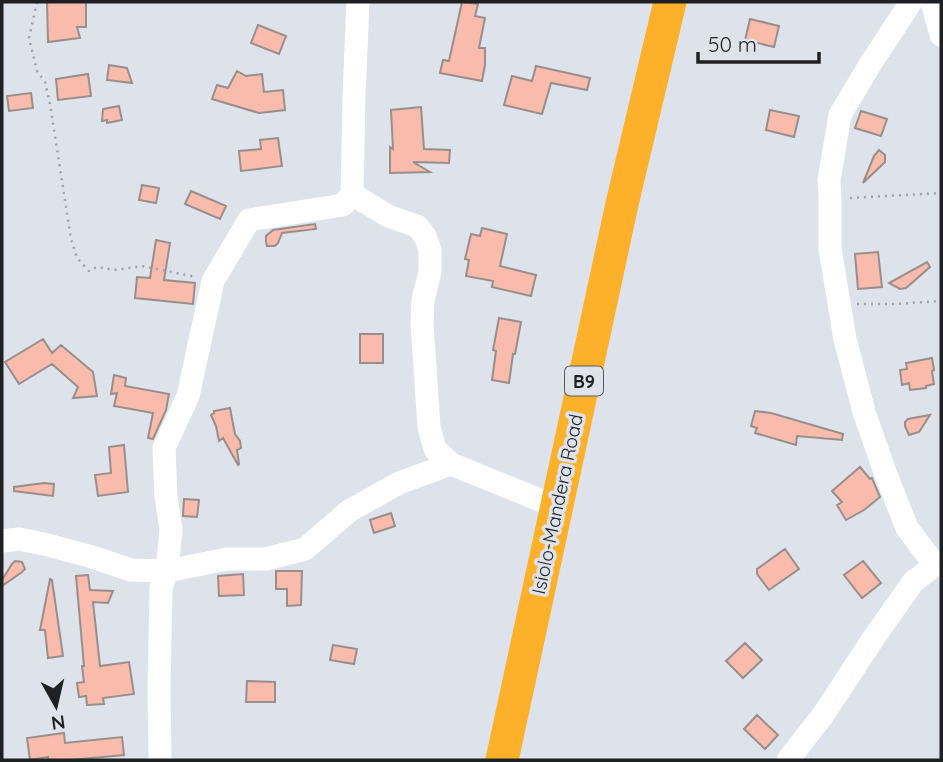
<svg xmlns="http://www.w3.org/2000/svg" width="943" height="762" font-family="Quicksand,sans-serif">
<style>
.building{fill:#f9bbab;stroke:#988f8d;stroke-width:2}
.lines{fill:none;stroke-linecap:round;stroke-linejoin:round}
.path{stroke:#9fa2a8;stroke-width:2.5;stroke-dasharray:2 5;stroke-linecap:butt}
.minor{stroke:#fff;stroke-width:23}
.highway{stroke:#fdb029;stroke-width:33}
.labels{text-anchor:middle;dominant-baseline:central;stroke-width:7;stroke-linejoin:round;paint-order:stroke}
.shield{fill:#dee2ea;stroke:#585a5f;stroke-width:2}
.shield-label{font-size:18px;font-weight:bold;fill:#1f2023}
.street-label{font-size:19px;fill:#1f2023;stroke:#dee2ea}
</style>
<rect width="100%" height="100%" fill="#dee2ea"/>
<path class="building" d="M47 2H86V27H77L80 38 48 42Z
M462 2 478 4 475 16 485 18 479 48H485V65L482 81 440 73 443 60 449 61Z
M750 19 779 26 774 47 745 40Z
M258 25 286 36 279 54 251 43Z
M109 65 127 68 132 83 107 80Z
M536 66 590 78 587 90 551 83 542 114 504 105 512 76 532 81Z
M237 71 246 76 262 74 264 92 283 90 285 110 259 113 212 99 217 85 228 88Z
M88 74 91 96 58 100 56 79Z
M31 93 33 108 9 111 7 96Z
M119 106 122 120 107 123V120L102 121 103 109Z
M421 107 424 149 450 150 449 163 413 162 430 172 390 173V147L393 149 391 110Z
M770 110 799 116 794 137 766 130Z
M861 111 887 119 881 136 855 128Z
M278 138 282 166 241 171 239 151 261 149 260 140Z
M879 150 885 155V162L863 183 874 156Z
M142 185 159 188 156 203 139 200Z
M191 191 226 206 220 219 185 204Z
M315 224 316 229 282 233 278 243 275 246H267L266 242V236L273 230Z
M482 228 507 234 500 266 536 275 531 296 492 287 493 281 466 276 469 260 465 259 471 234 480 236Z
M156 240 170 243 164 280 195 283 193 304 135 298 137 277 150 278Z
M878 252 882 287 858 289 855 254Z
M927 262 930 267 906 288 900 289 889 283Z
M499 318 521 322 515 354H513L509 383 492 380 496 351 493 350Z
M360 334H383V363H360Z
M43 339 52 353 61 345 93 372 97 396 73 398 78 387 52 364 19 384 5 362Z
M932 358 934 370 932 371 934 384 926 386V388L910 390 909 383 902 385 900 370 907 369 906 363Z
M114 375 126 378 125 386 169 394 166 410 153 439 148 438 153 413 114 406 117 393 111 394Z
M230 408 235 434 240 441 241 448 237 450 239 464 238 465 223 438 219 441 216 426 211 415 214 413V411Z
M755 411 771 413 843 434 842 440 797 436 796 445 755 433 757 428 751 426Z
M930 415 919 432 909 435 905 426V422L908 419Z
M124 445 128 492 98 496 95 475 111 473 109 447Z
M860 467 870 479 872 478 880 497 864 510 846 520 837 505 842 502 832 491Z
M44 483 54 484 53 496 14 491V487Z
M184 499 199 500 197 517 183 516Z
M391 513 395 526 374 533 370 520Z
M785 549 799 569 769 590 757 574V569Z
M15 561 22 562 25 569 22 572 2 586V580L12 564Z
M863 561 881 583 862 598 844 575Z
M276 571H302L301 605 287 606V589H276Z
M243 574 244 595 219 596 218 576Z
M88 575 90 590 113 591 108 603 93 602 100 666 129 662 134 694 103 698 104 704 87 705 86 696 79 697 77 683 84 682 82 666H84L76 576Z
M50 579 52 580 63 656 48 658 45 630H40Z
M745 643 762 660 743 678 726 661Z
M333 645 357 649 354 664 330 660Z
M247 681 275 682V702H246Z
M757 715 778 735 765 749 744 729Z
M64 733 65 743 122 737 124 755 70 760H48V757L30 760 27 738Z"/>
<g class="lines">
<path class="path" d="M37 2 29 38 37 71 45 82 50 104 71 239 77 258 89 271 97 267 114 270 142 266 196 277
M850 198 941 193
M857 304H895L941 301"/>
<path class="minor" d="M911 2 869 66 840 115 829 180 830 199V249L845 339 864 412 885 472 907 528 935 565
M932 2 941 35
M352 194 388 216 417 226 425 236 430 250V272L423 300 422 324 429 427 435 449 451 464 557 507
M2 541 19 539 44 544 89 556 131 570 167 571 227 559H266L305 549 349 511 399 483 451 464
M160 760 159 689 161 588 167 571 171 529 166 497 164 448 188 396 213 281 249 220 343 205 352 194 354 96 358 2
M788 760 823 715 873 639 913 582 935 565 941 564"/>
<path class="highway" d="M502 760 622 204 670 2"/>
</g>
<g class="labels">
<rect class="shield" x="565" y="366.5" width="38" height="29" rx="5"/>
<g class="shield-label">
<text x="584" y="381">B9</text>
</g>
<g class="street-label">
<text transform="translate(557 504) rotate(-78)">Isiolo-Mandera Road</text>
</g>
</g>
<rect width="943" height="762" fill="none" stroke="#1f2023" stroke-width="7"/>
<g transform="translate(56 706) rotate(172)" stroke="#dee2ea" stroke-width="5" paint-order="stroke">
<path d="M0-5L12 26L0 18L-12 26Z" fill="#1f2023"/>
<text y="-10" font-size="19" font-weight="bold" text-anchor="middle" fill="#1f2023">N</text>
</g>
<path d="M698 52v10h121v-10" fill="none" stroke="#1f2023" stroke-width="3.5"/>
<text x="708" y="52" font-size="21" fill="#1f2023" stroke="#dee2ea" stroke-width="5" paint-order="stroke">50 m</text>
</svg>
